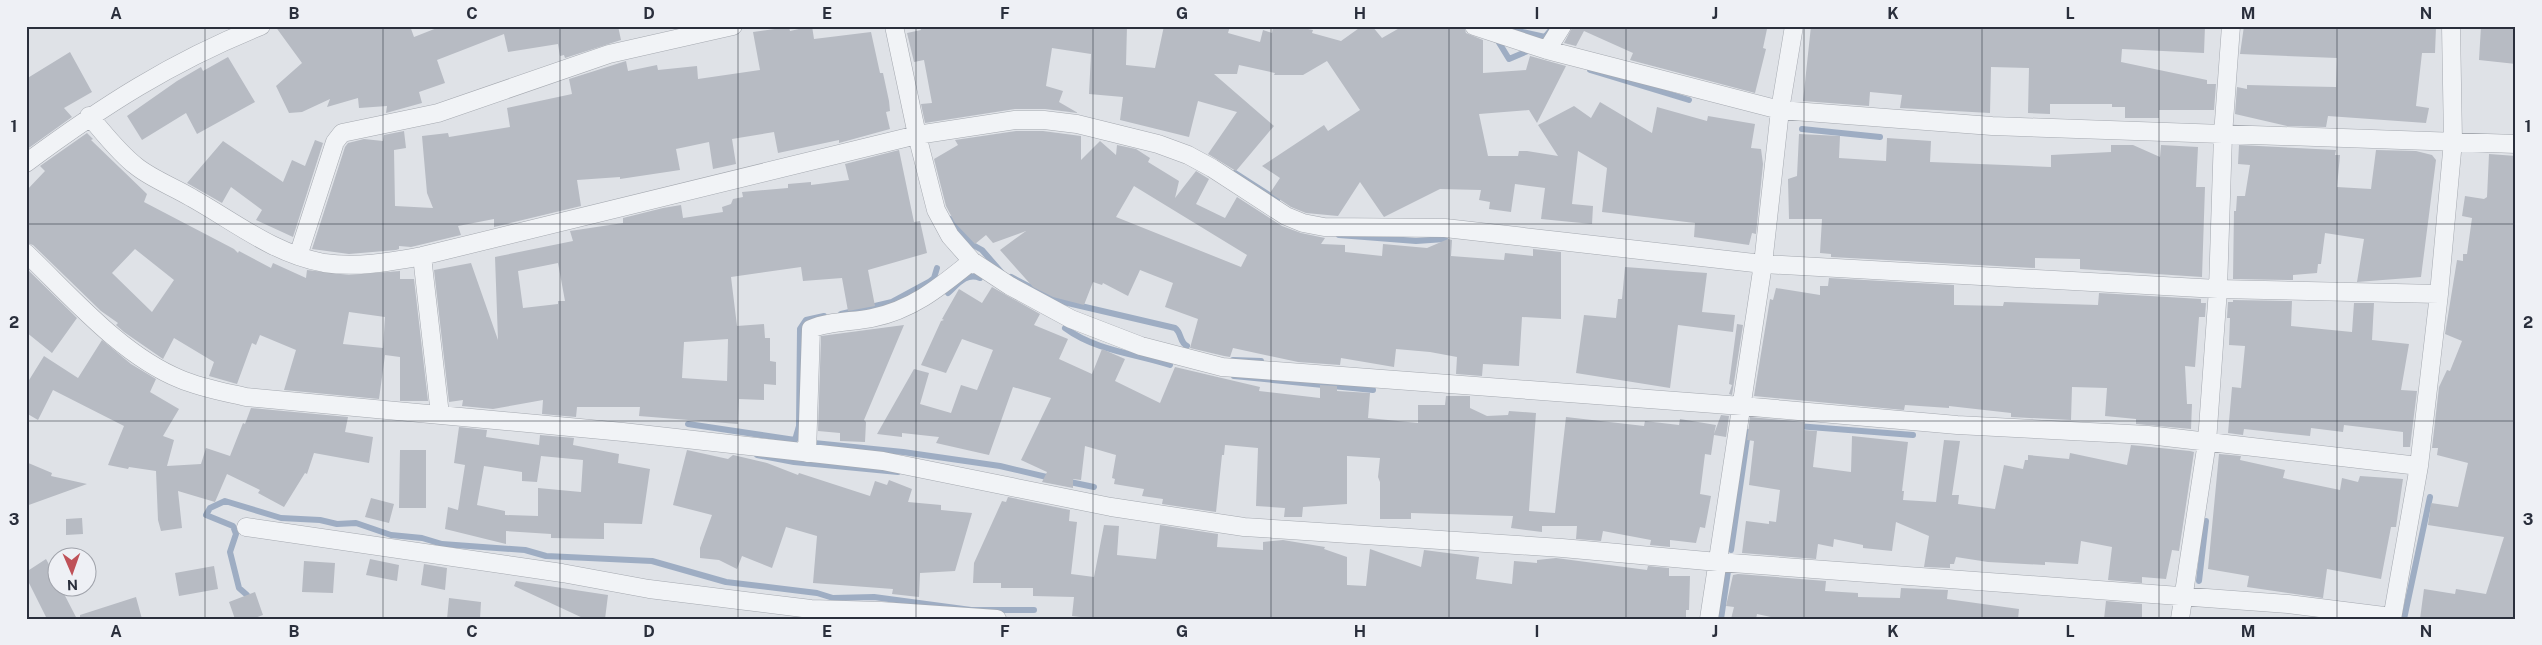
<svg xmlns="http://www.w3.org/2000/svg" width="2542" height="645" font-family="'Public Sans',sans-serif">
<style>
.lines{fill:none;stroke-linecap:round;stroke-linejoin:round}
.stream{stroke:#9eadc3;stroke-width:6}
.building{fill:#b7bbc3;fill-rule:evenodd}
.minor-casing{stroke:#a5a9b0;stroke-width:19}
.minor{stroke:#f1f3f6;stroke-width:18}
.grid{fill:none;stroke:#2a2f3c;stroke-width:1;stroke-opacity:0.55}
.neatline{fill:none;stroke:#2a2f3c;stroke-width:2}
.grid-label{font-size:16px;text-anchor:middle;font-weight:bold;fill:#2a2f3c}
</style>
<rect width="100%" height="100%" fill="#dfe2e7"/>
<g class="lines">
<path class="stream" d="M1513 30 1545 37 1550 31
M1495 39 1498 41 1509 59 1530 50
M1590 70 1689 100
M1802 129 1880 137
M1235 173 1277 200
M950 219 973 245 982 250 1002 273
M1339 235 1416 241 1445 239
M1011 277 1055 300 1175 328C1182 333 1179 342 1187 346
M948 293C957 285 966 272 980 278
M841 314 892 302 929 282 934 278 937 268
M1065 328C1096 351 1137 354 1170 365
M1233 360 1261 361
M1234 376 1373 390
M688 424 795 440 799 426 800 329 806 320 824 316
M1797 426 1913 435
M812 439 814 443 903 452 1000 466 1051 478
M757 455 794 462 898 472
M1065 481 1094 487
M1731 550 1748 432
M2199 581 2206 521
M247 603V595L239 588 230 552 236 534 233 526 206 515 210 508 225 501 281 518 320 520 337 524 356 523 391 535 422 538 442 544 525 550 546 556 652 561 726 582 817 593 833 598 874 597 971 610H1034
M1721 619 1728 571
M2404 619 2430 497"/>
</g>
<path class="building" d="M275 26H410L414 37 442 26H618L621 40 565 58 564 55 560 56 558 44 508 52 504 34 437 60 445 83 419 92 422 103 386 113 387 106 359 108 358 98 327 107 330 99 302 112 289 113 276 86 302 63Z
M812 26 814 39 871 32 880 73H883L889 101 890 111 886 112 890 129 839 143V140L778 153 774 132 732 139 736 164 713 169 709 142 676 149 680 170 620 179V177L577 180 581 206 494 227V219L458 226 461 235 411 247 399 246V249L396 250 349 254 312 249 345 147 348 143 364 139 383 141 384 135 404 131 406 148 394 150 395 206 433 208 427 193 422 136 448 133 449 137 510 127 507 108 572 94 569 79 626 61 628 71 657 65 658 70 697 66 698 79 760 70 753 32 789 27 790 31Z
M920 26H1127L1126 65 1155 68 1164 26H1230L1228 33 1260 42 1263 30 1272 33 1273 26H1309L1308 29 1313 30 1312 33 1341 41 1362 26H1372L1382 38 1403 26H1464L1466 33 1483 40V73L1526 70 1530 56 1566 66 1537 123 1529 110 1479 114 1488 156H1518L1519 151H1527L1558 156 1538 125 1574 106 1591 118 1600 102 1652 133 1657 107 1707 121 1708 116 1755 124 1751 148 1761 149 1763 164 1756 234 1752 233 1749 245 1694 237 1695 223 1602 212 1607 168 1578 151 1572 204 1593 206 1592 224 1541 219 1545 188 1515 184 1511 212 1489 209 1490 202 1479 200 1481 190 1440 189 1384 217 1360 182 1338 216 1306 213 1291 207 1270 193 1280 178 1262 166 1324 125 1328 131 1360 110 1327 61 1303 75H1274L1275 73 1239 65 1237 74H1214L1274 126 1236 171 1208 154 1237 112 1198 101 1189 137 1120 120 1123 97 1089 94 1091 54 1052 48 1046 86 1063 91 1059 102 1078 113 1045 109H1015L925 123 921 104 932 103 924 60 914 62 907 33 921 30Z
M1573 26H1756L1767 29 1763 48 1766 49 1755 93 1630 60 1633 53 1584 31 1576 46 1564 43Z
M1811 26H2205L2204 53 2122 49 2121 62 2207 80V84H2216L2214 110H2159V118H2125V107H2112V104H2050V114L2028 113 2029 68 1991 67 1990 113 1900 108 1902 95 1870 92 1869 106 1803 101Z
M2244 26 2436 27 2435 53H2422L2416 106 2429 108 2426 123 2328 116 2326 127 2287 126 2235 114 2237 87 2247 89V85L2336 87 2337 58 2240 54Z
M2481 26H2516V64L2479 60Z
M70 52 92 92 64 108 72 117 26 150V79Z
M228 57 255 102 197 134 186 113 142 140 127 116 177 81 201 67 203 71Z
M1016 131H1043L1081 136V160L1100 141 1116 155 1117 145 1136 149 1150 158 1148 162 1179 181 1175 198 1196 171 1209 179 1196 204 1225 218 1237 197 1282 226 1301 233 1325 238 1321 244 1345 245V252L1382 256 1383 244 1427 248 1448 239 1452 240 1451 256 1504 260 1505 253 1533 256V249L1561 252V319L1522 317 1519 366 1483 364 1482 376 1456 374 1457 357 1430 352 1396 349 1394 367 1341 358 1340 365 1298 362 1233 348 1230 357 1224 356 1190 348 1198 319 1165 307 1173 283 1140 270 1128 296 1103 283 1102 285 1093 282 1084 305 1053 297 1033 287 1000 250 1026 231 993 243 986 235 975 244 955 223 946 206 934 159 958 145 955 140ZM1134 186 1247 255 1241 267 1116 217Z
M87 133 93 139 91 140 147 194 144 202 234 249 238 253 239 251 271 268 273 263 306 278 307 270 349 275 400 271V279H414L428 401H400V357L385 355 379 399 284 390 296 350 260 335 256 345 252 343 237 384 209 376 214 362 174 338 163 359 124 332 116 325 118 323 101 311 33 245 26 243V191L45 171 40 166ZM135 249 174 280 152 312 112 273ZM349 312 385 317 383 348 343 344Z
M1799 134 1840 136 1839 158 1886 161 1887 138 1931 141 1930 162 2005 165 2051 167V155L2111 152V145H2133L2160 157 2161 145 2198 147 2196 187H2205L2202 277 2080 269V259L2035 258V268L1831 257V254L1820 253 1822 219H1789L1788 179 1797 176Z
M315 140 323 143 293 237 256 220 262 210 231 187 222 203 187 183 223 141 283 182 292 160 305 166Z
M2239 145 2336 150 2335 155H2340L2337 187 2371 189 2376 150 2416 151 2432 155 2436 160 2421 277 2357 282 2364 239 2325 233 2321 264H2318L2317 273 2293 275V280L2233 279 2234 211H2236L2237 196H2245L2250 165 2238 164Z
M899 150 914 222 920 221 927 253 868 270 875 306 848 311 842 278 803 281 801 267 731 277 737 326 764 324 765 338H770V361L776 362V385L764 384V400L739 399 738 424 639 416 640 407H577L576 417 542 414 543 400 493 409 462 406 463 400 449 402 434 270 471 263 498 340 495 257 573 241 570 231 623 223V218L663 208 681 205 683 218 723 212 722 207 731 204 733 199 743 197 742 192 788 188V184L811 182V185L849 180 845 164ZM558 263 565 301H558V304L523 308 518 271ZM728 339 727 381 682 378 684 342Z
M2489 154 2516 156V619H2420L2424 589 2455 594 2456 589 2486 594 2504 537 2428 525 2431 503 2458 507 2468 463 2437 455 2438 448H2432L2439 387 2447 370 2450 371 2462 341 2445 334 2457 260 2463 261V254H2467L2472 218 2462 216 2465 196 2484 199 2487 197Z
M1625 267 1707 273 1702 312 1735 315 1733 332 1678 325 1670 388 1576 373 1584 315 1616 318 1618 299H1622Z
M26 268 77 318 52 353 26 332Z
M1829 278 1954 285V305L2003 306 2004 302 2098 305 2099 293 2201 299V303H2206L2205 317H2199L2195 367 2185 366 2187 404H2192L2191 429 2136 424V419L2105 416 2107 388 2072 387 2071 420 2011 417V413L1949 406V408L1905 405 1904 410 1754 396 1770 299 1773 300 1776 288 1820 295V286H1828Z
M992 287 1040 314 1034 325 1068 339 1059 359 1092 374 1102 349 1125 359 1115 381 1160 403 1175 367 1260 387 1259 391 1320 398V385L1337 386V391L1370 393 1368 418 1418 423V405H1445L1446 396H1470V408L1487 416 1508 415 1509 411 1536 413 1529 511 1555 513 1566 417 1644 426 1645 421 1679 425 1680 419 1716 425 1714 434 1721 415 1729 416 1726 437 1714 435 1711 455 1705 454 1700 494 1711 496 1705 528 1700 527 1696 543 1670 540V547L1650 545 1651 540 1603 531 1601 541 1576 539 1577 526H1542V532L1511 528 1513 516 1411 513V519H1380V482L1378 477 1380 458 1347 456V504L1303 507 1302 517H1284L1285 508 1256 506 1258 448 1225 445 1224 455H1222L1216 512 1162 504 1163 499 1142 496 1144 489 1114 484 1115 479 1112 478 1116 455 1085 446 1081 480 1073 479V488L1042 482 1047 472 1021 460 1051 398 1013 387 989 455 936 443 939 437 902 433V437L877 434 914 369 929 373 920 404 951 413 961 385 977 390 993 350 962 339 946 373 921 365 941 321 944 320 942 319 959 289 982 303Z
M2233 300 2292 301 2291 326 2352 332 2354 303H2374L2372 340 2409 344 2401 390 2417 391 2410 447H2403V432L2344 425 2343 432 2311 428 2310 436 2244 429 2243 435 2228 433 2232 387 2241 388 2245 346 2229 345 2230 318H2227L2228 302H2233Z
M1737 324 1743 325 1732 395 1729 394 1732 385 1729 384Z
M904 325 864 420 866 422 865 442 840 441V433L818 431 821 336Z
M102 340 131 364 156 379 150 392 179 409 163 436 174 440 167 466 201 464 206 448 230 456 243 423 245 424 251 408 348 417 345 432 373 437 369 463 314 453 307 474 305 473 284 507 258 493 260 490 227 474 215 502 178 491 182 528 161 531 158 520 156 471 129 467 128 469 108 465 124 426 53 390 38 420 26 413V385L44 356 78 378Z
M1750 417 1805 422 1804 430 1817 431 1813 467 1851 472 1852 436 1908 442 1902 491H1904L1903 500 1936 502 1944 440 1960 441 1952 495H1959L1958 504 1995 509 2004 465 2023 469 2025 460H2028V455L2069 459 2070 453 2127 465 2131 445 2190 451 2194 452 2179 551 2172 550 2166 579 2142 577V583L2108 580 2112 547 2081 541 2078 564 2045 562V565L1988 562 1956 557 1954 564H1950V568L1924 567 1929 536 1896 522 1892 551 1863 548V545L1834 539 1833 547 1818 544 1816 559 1742 553 1746 521 1769 524V521L1776 522 1780 490 1749 485 1754 441 1747 440Z
M459 427 487 430 486 437 539 445 540 435 574 438 573 445 619 454 618 463 650 469 642 524 604 523V539L551 538V534L506 531V544L445 529 448 507 458 510 465 465 454 463ZM541 456 583 460 581 492 538 488V516L505 515V511L477 505 484 466 522 472V481L537 482Z
M400 450H426V508H399Z
M687 450 728 459 733 455 767 463 798 475 799 473 870 496 875 481 887 485 889 480 912 489 908 502 941 505V510L972 513 955 571 920 573 919 597 892 594 893 589 813 583 817 536 786 527 772 568 742 556 737 569 719 560 700 558V548L712 515 673 505Z
M2219 454 2241 456 2240 460 2285 470 2283 478 2340 490 2342 478 2358 482 2360 476 2403 479 2396 527H2391L2381 579 2327 569 2323 598 2247 587 2249 576 2208 569Z
M26 462 52 473 51 476 87 484 26 506Z
M1008 497 1070 510 1069 521 1077 522 1071 574 1094 577 1104 525 1119 526 1117 555 1156 559 1160 525 1218 534 1217 547 1263 550V542L1283 540 1325 547 1324 549 1347 557V585L1366 586 1370 549 1421 567 1424 550 1479 557 1476 579 1512 584 1514 561 1537 563V560L1556 558 1647 570 1648 566 1669 568V576H1690L1689 610H1686V619H1098L1072 616 1074 597 1033 596V588H1001V583H973L974 563 1002 501 1006 502Z
M371 498 394 504 389 523 365 517Z
M82 518 83 534 66 535V519Z
M46 559 58 581V588H61L77 619H47L26 577V572Z
M370 559 399 565 397 581 366 575Z
M304 561 335 563 333 593 302 592Z
M424 564 447 568 445 590 421 585Z
M214 566 218 589 179 596 175 573Z
M1738 574 1826 581 1825 591 1858 593V597L1900 598 1901 588 1948 590 1947 599 2019 609 2018 619H1780L1757 614 1756 619H1731L1734 607 1726 606 1733 575Z
M516 581 608 595 605 619H585L514 586Z
M255 592 263 615 252 619H235L229 602Z
M136 597 142 619H80V615Z
M449 598 481 602 480 619H447Z
M2106 601 2142 604V619H2104Z"/>
<g class="lines">
<g class="minor-casing">
<path id="minor" d="M894 26 917 135 936 210 950 236 972 261 1010 286 1071 319 1141 346 1222 367 1742 406 1957 425 2148 435 2419 466
M1474 26 1547 50 1780 110 1992 126 2516 144
M1547 50 1562 26
M89 116C104 133 118 152 136 166 152 179 174 187 192 198 235 222 274 254 324 263 357 268 389 262 422 256L917 135 1015 120H1044L1077 124 1158 144 1188 155 1212 168 1286 216 1303 223 1324 227 1445 228 1763 264 2218 289 2439 294
M26 163C103 106 171 62 261 26
M26 253C71 296 121 355 180 379 201 388 224 392 246 397L623 432 883 461 1111 507 1244 527 1562 548 1718 562 2288 604 2392 617
M298 256 335 142 342 133 438 113 609 54 733 26
M422 256 440 415
M807 453 811 329C829 321 853 322 872 318 913 310 941 286 972 261
M246 527 562 573 649 589 811 609 881 611 997 619
M1709 619 1763 264 1780 110 1794 26
M2180 619 2207 442 2218 289 2223 135 2231 26
M2392 619 2419 466 2439 294 2453 141 2451 26"/>
</g>
<use href="#minor" class="minor"/>
</g>
<path class="grid" d="M205 26V619M383 26V619M560 26V619M738 26V619M916 26V619M1093 26V619M1271 26V619M1449 26V619M1626 26V619M1804 26V619M1982 26V619M2159 26V619M2337 26V619M26 224H2516M26 421H2516"/>
<rect width="2542" height="645" fill="none" stroke="#eef0f5" stroke-width="55"/>
<g transform="translate(72 572) rotate(178)"><circle r="24" fill="#eef0f5" stroke="#a0a3ab"/>
<path d="M0-4L9 19L0 12L-9 19Z" fill="#bf5158"/>
<text y="-8" font-size="14" font-weight="bold" text-anchor="middle" fill="#2a2f3c">N</text>
</g>
<rect x="28" y="28" width="2486" height="590" class="neatline"/>
<g class="grid-label">
<text x="116" y="19">A</text>
<text x="294" y="19">B</text>
<text x="472" y="19">C</text>
<text x="649" y="19">D</text>
<text x="827" y="19">E</text>
<text x="1005" y="19">F</text>
<text x="1182" y="19">G</text>
<text x="1360" y="19">H</text>
<text x="1537" y="19">I</text>
<text x="1715" y="19">J</text>
<text x="1893" y="19">K</text>
<text x="2070" y="19">L</text>
<text x="2248" y="19">M</text>
<text x="2426" y="19">N</text>
<text x="14" y="132">1</text>
<text x="2528" y="132">1</text>
<text x="14" y="328">2</text>
<text x="2528" y="328">2</text>
<text x="14" y="525">3</text>
<text x="2528" y="525">3</text>
<text x="116" y="637">A</text>
<text x="294" y="637">B</text>
<text x="472" y="637">C</text>
<text x="649" y="637">D</text>
<text x="827" y="637">E</text>
<text x="1005" y="637">F</text>
<text x="1182" y="637">G</text>
<text x="1360" y="637">H</text>
<text x="1537" y="637">I</text>
<text x="1715" y="637">J</text>
<text x="1893" y="637">K</text>
<text x="2070" y="637">L</text>
<text x="2248" y="637">M</text>
<text x="2426" y="637">N</text>
</g>
</svg>
